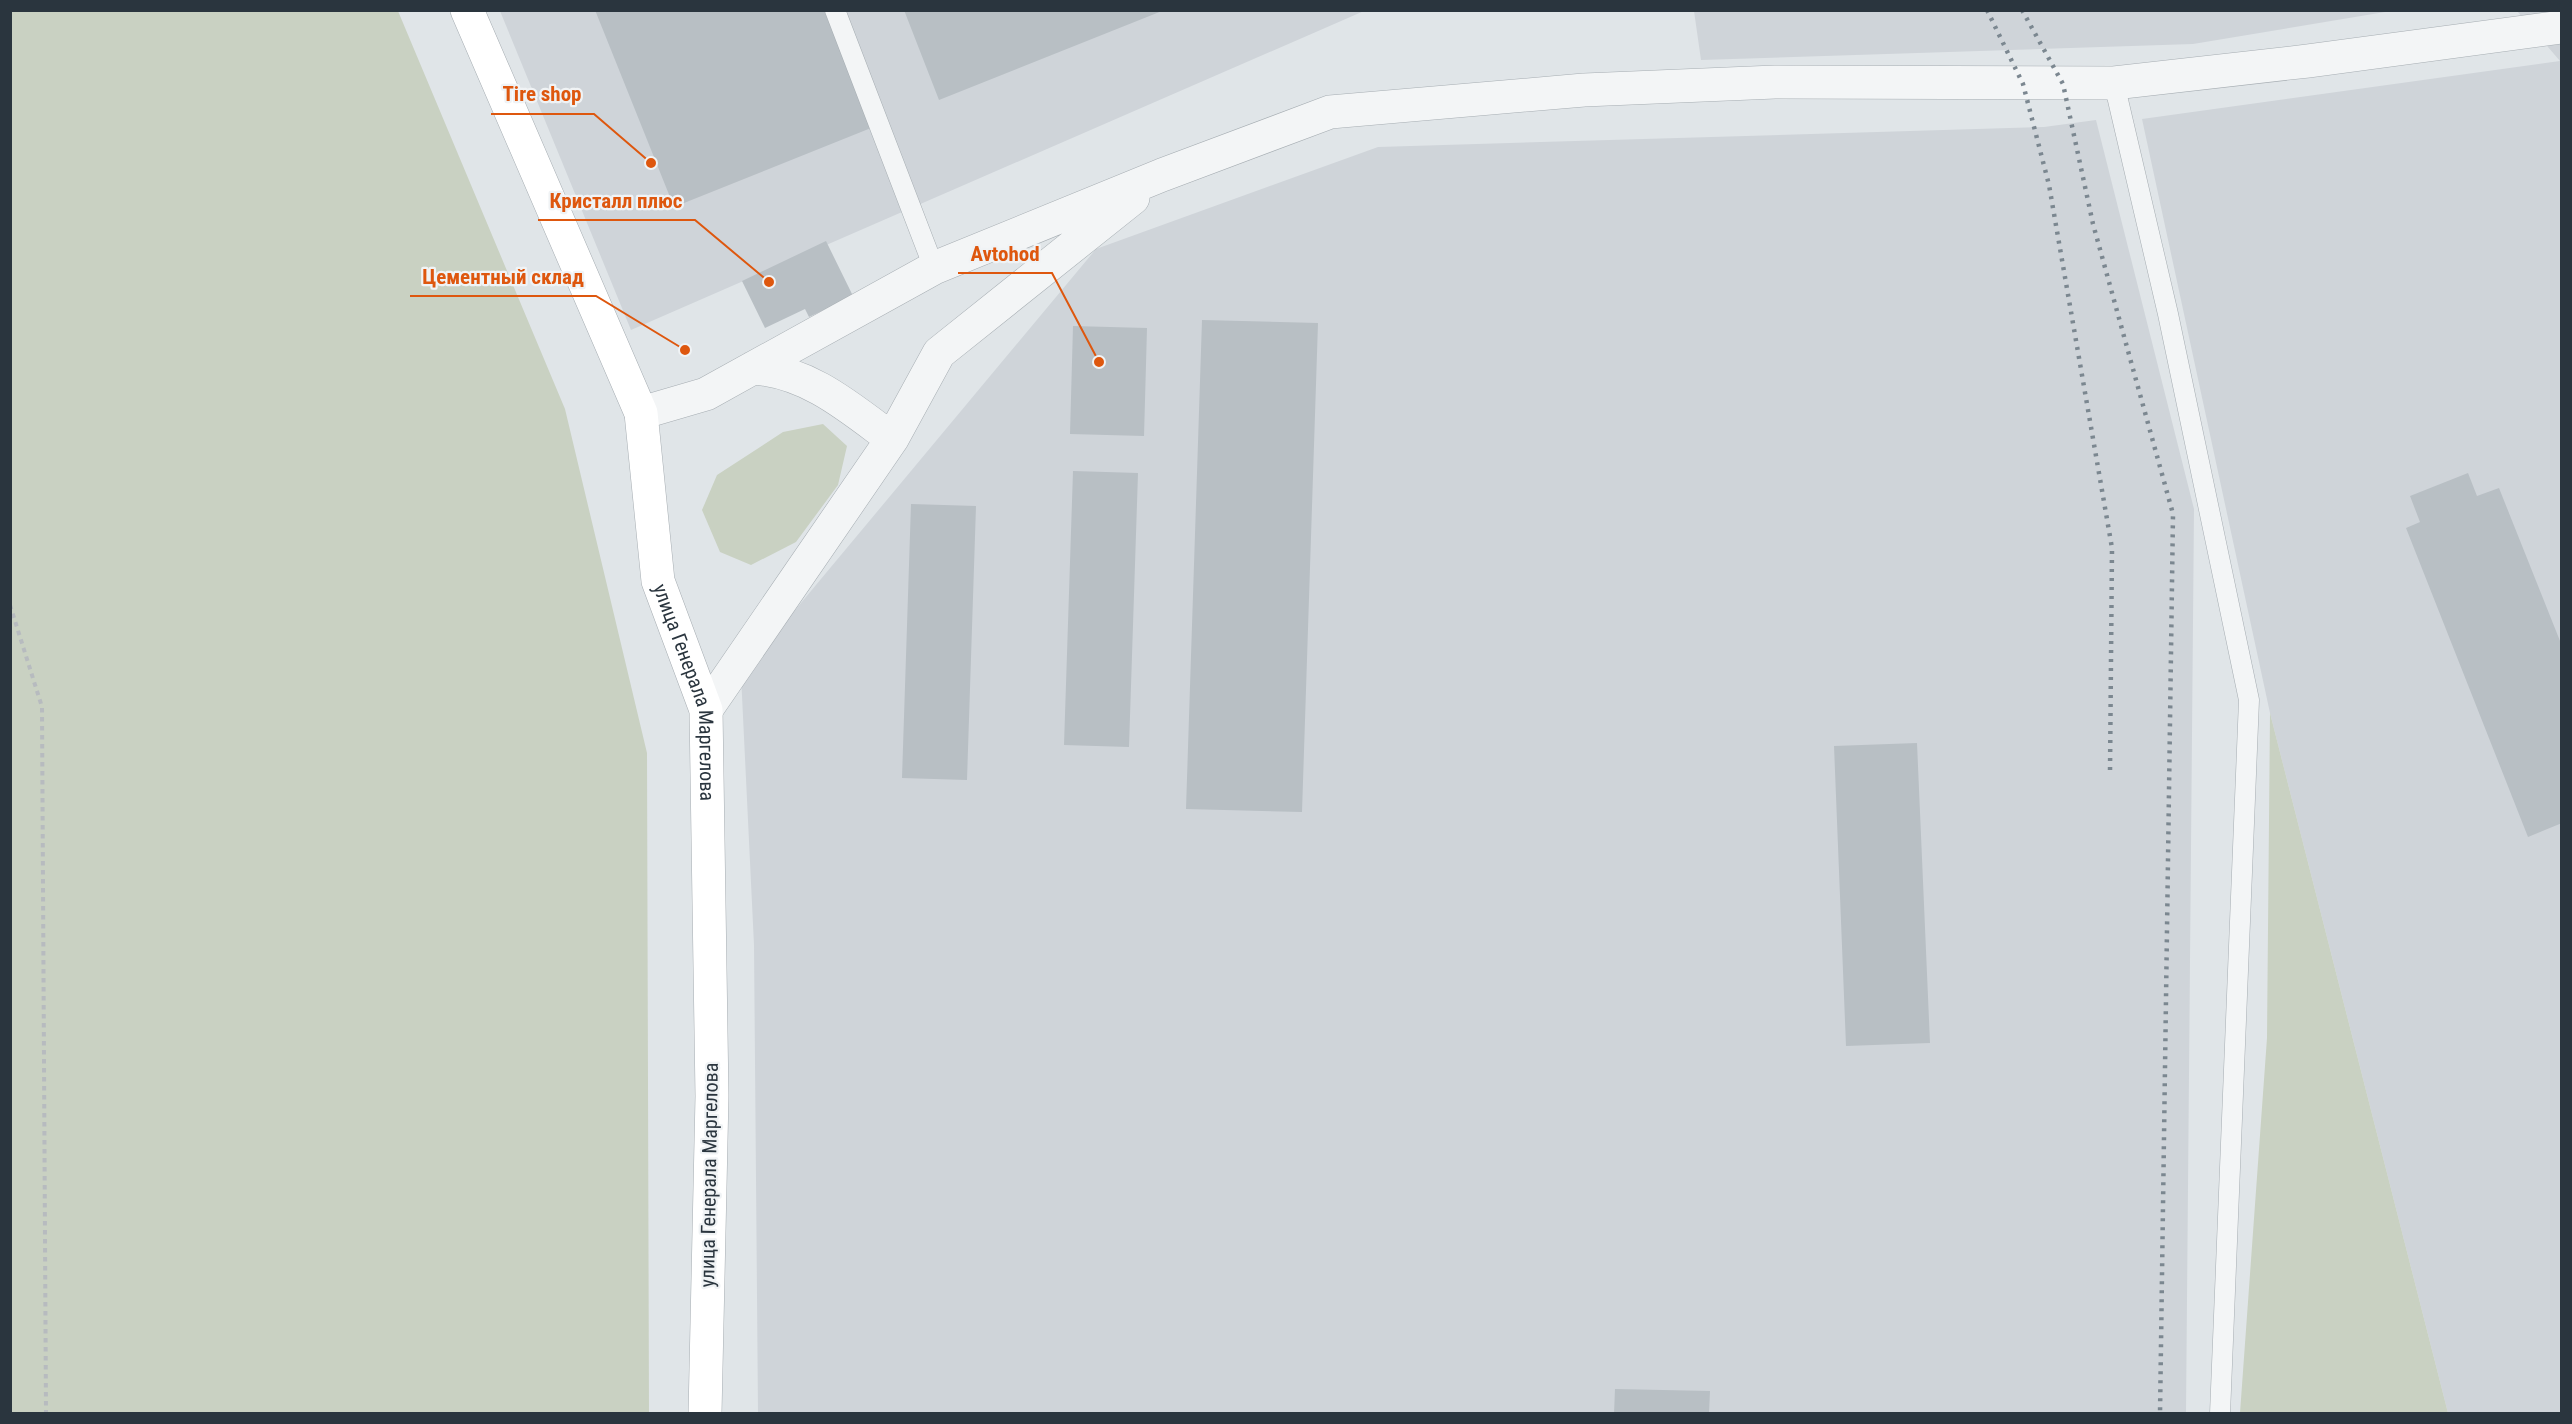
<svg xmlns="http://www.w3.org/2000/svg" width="2572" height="1424" font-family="'Roboto Condensed',sans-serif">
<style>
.built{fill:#cfd4d9}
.green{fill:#c9d1c2}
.building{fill:#b8bfc4}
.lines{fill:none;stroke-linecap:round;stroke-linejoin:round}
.lane-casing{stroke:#a6adb2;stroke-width:21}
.street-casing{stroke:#a6adb2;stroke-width:34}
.secondary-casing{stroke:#a6adb2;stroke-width:34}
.path{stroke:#b7bbbf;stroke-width:4;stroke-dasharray:4.5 4.5;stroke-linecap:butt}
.lane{stroke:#f3f5f6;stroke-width:20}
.street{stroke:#f3f5f6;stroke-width:33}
.secondary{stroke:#fff;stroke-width:33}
.rail{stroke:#7b8790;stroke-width:4.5;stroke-dasharray:3 6;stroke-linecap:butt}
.labels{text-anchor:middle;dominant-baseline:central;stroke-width:4.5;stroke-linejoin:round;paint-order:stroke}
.street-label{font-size:20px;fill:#2a353e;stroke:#f0f3f5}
.leader{fill:none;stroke:#de570e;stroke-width:2}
.callout-dot{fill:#de570e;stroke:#f0f3f5;stroke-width:2}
.callout-label{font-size:21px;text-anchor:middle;font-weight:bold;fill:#de570e;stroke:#f0f3f5;stroke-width:4.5;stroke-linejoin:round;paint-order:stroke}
</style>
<rect width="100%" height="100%" fill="#e0e5e8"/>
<path class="built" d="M500 11H1364L631 330Z
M1694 11V10L2391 11 2193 44 1701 60Z
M2517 11H2561V1413H2448L2270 713 2142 119 2560 61Z
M2096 120 2194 509 2186 1413H758L754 945 741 675 1096 249 1378 147 2044 127Z"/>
<path class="green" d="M10 11H398L565 409 647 753 649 1413H11Z
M823 424 847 446 838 485 796 542 751 565 720 552 702 510 717 475 783 432Z
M2270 713 2448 1413H2240L2267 1038Z"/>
<path class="building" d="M595 10H824L871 128 674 207Z
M904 10H1162V11L939 100Z
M826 241 853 296 809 317 805 309 765 328 742 281Z
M1202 320 1318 323 1302 812 1186 809Z
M1073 326 1147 328 1144 436 1070 434Z
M1073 471 1138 473 1129 747 1064 745Z
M2468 473 2477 496 2499 488 2562 646V823L2528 837 2406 528 2420 522 2410 496Z
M911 504 976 506 967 780 902 778Z
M1917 743 1930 1043 1846 1046 1834 746Z
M1615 1389 1710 1391 1709 1414H1614Z"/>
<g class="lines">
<g class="lane-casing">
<path id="lane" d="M835 10 934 268
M2114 83 2168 314 2249 700 2220 1414"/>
</g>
<g class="street-casing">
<path id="street" d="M753 368C809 372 849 407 892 439
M641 413 706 394 934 268 1162 175 1330 112 1584 90 1775 82 2114 83 2308 61 2562 27
M706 710 892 439 939 353 1133 198"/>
</g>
<g class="secondary-casing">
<g id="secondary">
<path id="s1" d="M467 10 641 413 658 581 706 710 712 1096 705 1414"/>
</g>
</g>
<path class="path" d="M10 605 42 707 46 1414"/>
<use href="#lane" class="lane"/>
<use href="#street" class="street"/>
<use href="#secondary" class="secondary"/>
<path class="rail" d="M1987 10 2023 84 2049 185 2112 548 2110 772
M2022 10 2063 84 2093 224 2173 514 2160 1414"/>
</g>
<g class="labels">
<g class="street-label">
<text stroke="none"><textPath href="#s1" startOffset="724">улица Генерала Маргелова</textPath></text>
<text transform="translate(709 1175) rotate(-89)">улица Генерала Маргелова</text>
</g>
</g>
<path class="leader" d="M651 163L594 114H491M769 282L695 220H538M1099 362L1052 273H958M685 350L596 296H410"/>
<g class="callout-dot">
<circle cx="651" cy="163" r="6"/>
<circle cx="769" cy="282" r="6"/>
<circle cx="1099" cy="362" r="6"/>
<circle cx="685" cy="350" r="6"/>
</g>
<g class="callout-label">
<text x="542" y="101">Tire shop</text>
<text x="616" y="208">Кристалл плюс</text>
<text x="1005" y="261">Avtohod</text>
<text x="503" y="284">Цементный склад</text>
</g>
<rect width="2572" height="1424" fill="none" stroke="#2a353e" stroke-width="24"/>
</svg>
